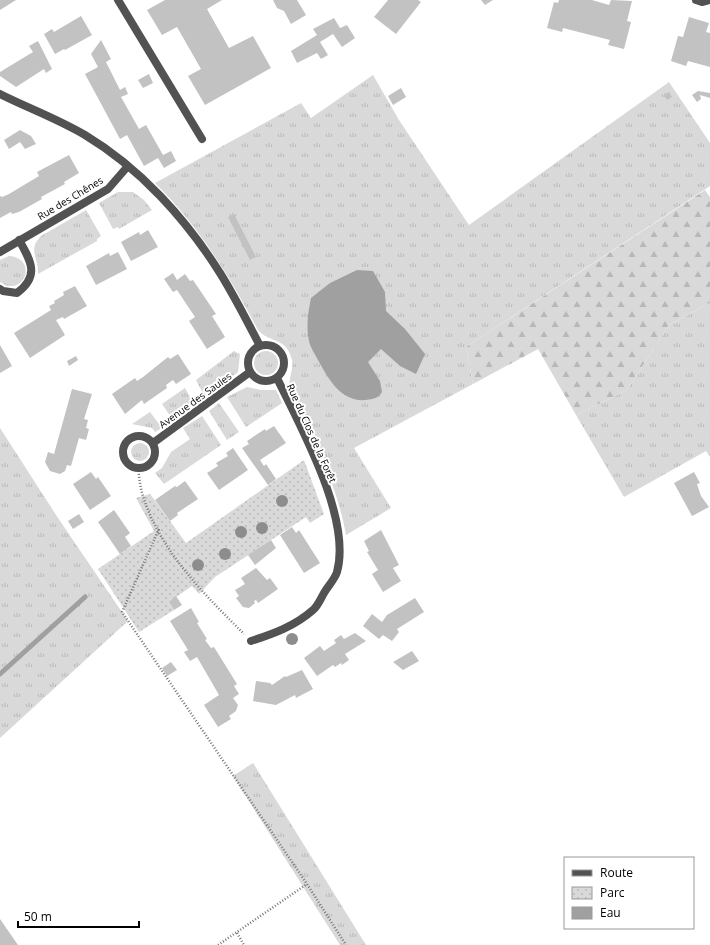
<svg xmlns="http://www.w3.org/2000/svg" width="710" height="945" font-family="'Open Sans',sans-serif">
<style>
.grass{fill:url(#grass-tufts)}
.forest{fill:url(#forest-firs)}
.park{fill:url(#park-dots)}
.water{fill:#a0a0a0}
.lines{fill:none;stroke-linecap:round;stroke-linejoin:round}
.stream{stroke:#a0a0a0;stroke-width:5}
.building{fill:#c2c2c2}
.path{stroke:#747474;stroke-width:2.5;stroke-dasharray:1 2;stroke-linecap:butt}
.service{stroke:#525252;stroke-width:8}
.minor{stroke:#525252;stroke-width:8}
.tree{fill:#8d8d8d}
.labels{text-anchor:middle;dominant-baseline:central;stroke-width:4;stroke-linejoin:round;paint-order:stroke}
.street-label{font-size:10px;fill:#000;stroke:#fff}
</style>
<defs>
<pattern id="grass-tufts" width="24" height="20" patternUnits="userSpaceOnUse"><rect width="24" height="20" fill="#d9d9d9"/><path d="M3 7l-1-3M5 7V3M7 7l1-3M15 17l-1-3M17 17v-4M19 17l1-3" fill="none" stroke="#b8b8b8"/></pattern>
<pattern id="forest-firs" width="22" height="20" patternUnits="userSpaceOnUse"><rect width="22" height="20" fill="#d9d9d9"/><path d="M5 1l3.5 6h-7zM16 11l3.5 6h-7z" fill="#b8b8b8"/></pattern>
<pattern id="park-dots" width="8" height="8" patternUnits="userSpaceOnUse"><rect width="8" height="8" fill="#d9d9d9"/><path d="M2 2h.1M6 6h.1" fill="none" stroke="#b8b8b8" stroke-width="1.8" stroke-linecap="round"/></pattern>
</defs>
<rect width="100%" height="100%" fill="#fff"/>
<path class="grass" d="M373 75 399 120 469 225 669 82 710 143V186L466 347 473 384 354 448 391 508 346 535C336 479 312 439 290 387 288 378 294 369 292 360 287 337 269 343 258 330 230 277 198 225 155 183L301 103 311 118Z
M118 192H133L144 200 152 210 119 229 118 227 113 229 99 203Z
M86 210 101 236 97 239V241L38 274C39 257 27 251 41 236Z
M9 256C39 258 24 299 0 282V260Z
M710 303V457L706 451 624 497 576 415 627 390 669 325Z
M234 351 240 354 238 372 205 397 196 380Z
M254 363a12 12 0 1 1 24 0a12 12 0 1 1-24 0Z
M247 387 261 390H276L282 403 246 427 227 397Z
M185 388 194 405 173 420 162 404Z
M219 403 239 432 227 440 209 411Z
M150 412 162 428 155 432 152 428 132 424Z
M202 416 221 445 164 484 155 473 162 468 171 452 190 439 183 428Z
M0 428 58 518 128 621 0 738Z
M131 452a9 9 0 1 1 18 0a9 9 0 1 1-18 0Z
M253 763 366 945H340L233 776Z"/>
<path class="forest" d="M705 190 710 197V303L669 325 627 390 576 415 538 349 473 384 466 347Z"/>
<path class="park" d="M304 460 324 514 310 523 306 517 215 577 199 594 192 586 169 602 174 610 139 632 98 569 154 531 136 498 150 494 186 543Z"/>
<path class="water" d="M357 270 373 271 385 292 386 311 405 329 425 354 416 374 400 366 381 349 368 362 380 381 382 392C378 398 374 399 366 400 341 402 329 380 318 360 315 354 310 347 309 341 306 326 308 313 311 298L330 283Z"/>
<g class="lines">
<path class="stream" d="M0 674 85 597"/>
</g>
<path class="building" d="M0 0H16L0 10Z
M165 0H222L207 9 229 48 253 36 271 68 205 105 188 76 201 69 177 27 162 35 147 10Z
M273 0H297L306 15 291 24 284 11 277 8Z
M388 0H418L421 2 396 34 374 17Z
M481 0H493L485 5Z
M559 0H592L609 5 611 0 632 1 627 21 631 22 624 49 608 45 610 40 563 28 562 32 547 28 554 2 558 3Z
M81 16 92 35 65 50 64 49 55 54 44 34 52 29 54 32Z
M689 17 709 23 706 32 710 33V67L688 61 686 66 671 61 678 36 683 37Z
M334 18 340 28 347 25 355 38 342 47 333 34 320 42 328 55 321 59 317 53 297 63 291 51 317 35 313 29Z
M101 40 111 59 106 62 120 90 125 87 128 94 121 97 139 129 146 125 163 155 171 151 176 161 164 168 158 158 144 166 127 135 120 139 85 74 98 67 91 54Z
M38 41 52 69 46 73 44 69 16 87 0 76V72L33 52 29 46Z
M149 74 153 83 143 88 138 80Z
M401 88 406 97 393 105 388 96Z
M698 91 710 93V98L700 95 701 99 697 102 692 95Z
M669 92 672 97 667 100 664 95Z
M20 130 31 136 36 144 25 149 20 142 9 149 4 140Z
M69 155 79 173 64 182 65 184 41 197 42 199 19 212 12 214 11 212 0 218V196L2 197 9 194 39 176 37 172Z
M234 214 256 257 250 260 228 217Z
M148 230 158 247 131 261 121 242 139 232 140 235Z
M118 252 127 269 96 285 86 266 109 253 110 256Z
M173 273 177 280 185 274 190 281 193 280 216 314 212 316 225 337 207 349 189 321 195 317 177 290 173 292 164 279Z
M75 286 87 306 64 319 63 317 56 320 65 335 30 358 14 333 51 310 49 306 55 303 54 301 64 295 63 292Z
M0 345 12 366 0 373Z
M178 354 191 374 176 384 173 380 166 385 167 388 144 404 142 400 125 414 112 394 135 378 137 381 143 377 168 357 170 359Z
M76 356 78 360 69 366 67 361Z
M72 389 92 394 84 419 88 420 86 428 89 429 86 440 79 438 71 466 67 465 65 471 60 474 50 471 45 462 48 452 54 454Z
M274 426 286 443 260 460 264 466 266 464 276 479 268 485 242 448 249 444 247 441 265 429 266 431Z
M233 448 248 470 219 490 207 473 218 466 216 463 228 456 226 453Z
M91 472 96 479 98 477 111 496 90 510 73 484Z
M694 472 700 483 697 484 701 496 709 507 692 516 674 483Z
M185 481 198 499 177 513 178 515 170 521 155 500 175 486 177 487Z
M114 510 130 533 125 537 131 546 120 554 98 522Z
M79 514 84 522 73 529 68 521Z
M292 527 296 533 299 530 320 563 304 573 280 535Z
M381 530 399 565 393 568 401 581 383 592 372 574 378 570 367 552 369 551 364 541Z
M271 540 276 548 255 565 248 555Z
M256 568 267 580 270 578 278 589 258 603 256 600 254 601 255 603 249 608 243 607 236 598 239 596 235 590 245 584 241 578Z
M176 596 182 605 174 610 169 602Z
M415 598 424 612 397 629 399 632 392 641 383 635 379 639 363 626 372 614 382 622 387 615Z
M191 608 199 622 197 623 207 639 205 640 211 648 214 647 237 684 234 686 239 694 233 698 238 705 236 711 229 716 231 719 218 727 204 705 219 695 197 657 190 661 184 652 188 650 170 621Z
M355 633 366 641 345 654 349 660 342 665 341 663 335 667 333 665 317 676 304 658 320 646 324 651 336 643 334 640 341 635 344 639Z
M412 651 419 661 403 670 393 662Z
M171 662 177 670 167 676 162 668Z
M302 670 313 689 296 698 295 695 276 705 253 701 256 681 270 683 272 685 285 676 286 677Z
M0 919 18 945H0Z"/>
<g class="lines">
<path class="path" d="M138 468C139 476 140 485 142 493 159 550 203 593 244 634
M159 529 122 612 307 884 346 945
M237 933 244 945
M218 945 307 884"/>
<path class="service" d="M118 0 202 139"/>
<path class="minor" d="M696 0 702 2 710 0
M0 94C28 108 58 119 85 135 140 168 186 219 220 273 235 297 247 321 260 346
M0 252 108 189 128 166
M0 289 3 291 17 293C40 276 31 261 19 240
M248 363a18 18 0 1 1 36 0a18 18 0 1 1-36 0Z
M123 452a16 16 0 1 1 32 0a16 16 0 1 1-32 0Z
M153 443 250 372
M251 641C273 634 295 626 313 610 318 606 321 598 324 593 328 586 335 579 337 572 352 518 300 426 277 378"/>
</g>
<g class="tree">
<circle cx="282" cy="501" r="6"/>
<circle cx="262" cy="528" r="6"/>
<circle cx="241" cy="532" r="6"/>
<circle cx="225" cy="554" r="6"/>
<circle cx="198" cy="565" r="6"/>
<circle cx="292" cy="639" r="6"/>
</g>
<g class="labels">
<g class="street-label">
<text transform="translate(70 198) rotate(-31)">Rue des Chênes</text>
<text transform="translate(195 400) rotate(-36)">Avenue des Saules</text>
<text transform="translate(312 433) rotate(66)">Rue du Clos de la Forêt</text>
</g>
</g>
<rect x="564" y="857" width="130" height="72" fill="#ffffff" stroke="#999999"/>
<rect x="572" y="870" width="20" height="6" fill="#525252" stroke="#999999"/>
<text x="600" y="877" font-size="12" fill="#000000">Route</text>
<rect x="572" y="887" width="20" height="12" fill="url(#park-dots)" stroke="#999999"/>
<text x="600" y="897" font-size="12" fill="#000000">Parc</text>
<rect x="572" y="907" width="20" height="12" fill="#a0a0a0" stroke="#999999"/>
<text x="600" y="917" font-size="12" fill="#000000">Eau</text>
<path d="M18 921v6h121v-6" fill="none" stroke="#000000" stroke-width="2"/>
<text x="24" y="921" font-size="12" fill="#000000" stroke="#ffffff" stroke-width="3" paint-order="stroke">50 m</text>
</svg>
